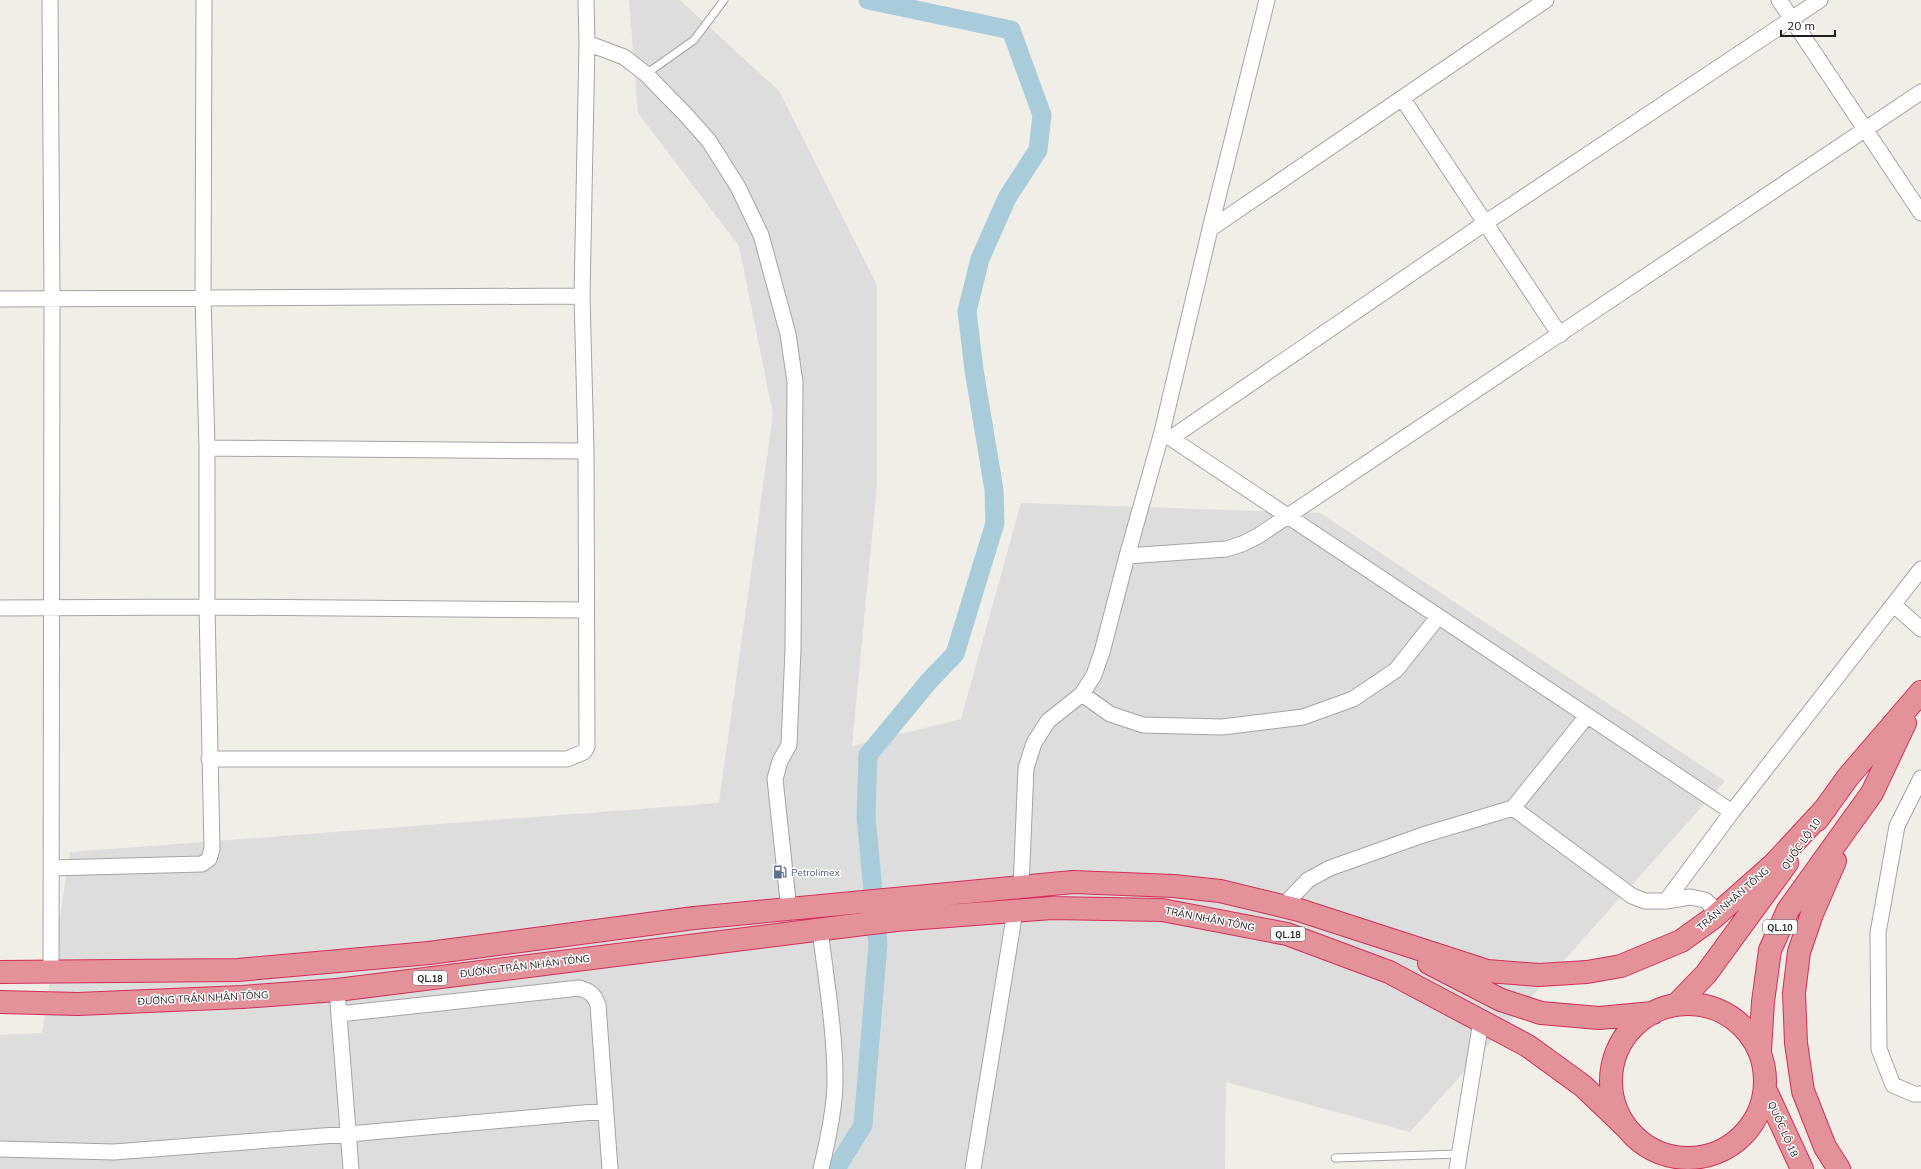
<svg xmlns="http://www.w3.org/2000/svg" width="1921" height="1169" font-family="Mulish,sans-serif">
<style>
.residential{fill:#dedddd}
.lines{fill:none;stroke-linecap:round;stroke-linejoin:round}
.canal{stroke:#a9ccdb;stroke-width:19}
.lane-casing{stroke:#a4a4a4;stroke-width:9}
.street-casing{stroke:#a4a4a4;stroke-width:17}
.highway-casing{stroke:#d42e58;stroke-width:24}
.lane{stroke:#fff;stroke-width:7}
.street{stroke:#fff;stroke-width:15}
.highway{stroke:#e3929a;stroke-width:22}
.labels{text-anchor:middle;dominant-baseline:central;stroke-width:3;stroke-linejoin:round;paint-order:stroke}
.shield{fill:#fff;stroke:#636363;stroke-width:1}
.shield-label{font-size:9px;font-weight:bold;fill:#202020}
.street-label{font-size:10px;fill:#202020;stroke:#fff}
.service-label{font-size:10px;fill:#4e5e75;stroke:#fff;text-anchor:start}
</style>
<rect width="100%" height="100%" fill="#f0eee6"/>
<path class="residential" d="M629 0H680L779 91 877 285V484L852 746 961 719 1021 503 1320 513 1725 781 1410 1132 1226 1082 1225 1169H0V1035L42 1033 70 852 719 803 773 414 739 246 638 113Z"/>
<g class="lines">
<path class="canal" d="M836 1169 863 1125 878 944 866 817 868 755 929 681 955 654 995 523 994 490 974 370 967 311 980 259 1007 198 1038 150 1042 115 1011 30 868 0"/>
<g class="lane-casing">
<path id="lane" d="M646 74 694 40 724 0
M1335 1158 1459 1154"/>
</g>
<g class="street-casing">
<path id="street" d="M50 0 52 298 51 971
M1779 0 1921 213
M587 43 624 57 646 74 686 115 709 141 738 187 761 235 788 334 795 382 793 649 789 745 780 761 775 779 789 910
M1402 98 1560 335
M1210 229 1546 0
M0 299 582 296
M1163 433 1732 812
M1171 438 1485 223 1820 0
M207 448 586 451
M1127 556 1226 549 1242 544 1258 536 1921 92
M1894 605 1921 629
M0 608 207 607 586 610
M1082 694 1110 714 1143 725 1222 727 1303 717 1353 699 1396 670 1438 617
M209 759H567L584 752 587 747 586 451 582 296 587 43 586 0
M1921 778 1897 826 1878 933 1879 1049 1893 1085 1914 1094H1921
M1513 808 1632 896 1645 901H1666L1690 897 1705 900 1719 913
M51 868 202 864 209 859 212 849 207 607V448L203 297 204 0
M1021 887 1026 768 1034 743 1048 721 1082 694 1094 675 1102 652 1127 556 1162 432 1210 229 1267 0
M1666 901 1732 812 1921 569
M1283 906 1308 880 1330 868 1423 835 1513 808 1587 716
M820 929C826 980 835 1030 835 1081 835 1107 827 1144 821 1169
M337 990 351 1169
M339 1014 579 988C590 991 594 994 598 1005L610 1169
M0 1149 114 1152 349 1134 605 1111
M973 1169 1015 911
M1457 1169 1481 1021"/>
</g>
<g class="highway-casing">
<path id="highway" d="M1817 820 1848 777 1921 692
M1835 861 1812 914 1799 952 1794 993 1796 1043 1803 1091 1825 1147 1839 1169
M1429 963 1501 1000 1541 1013 1599 1018 1653 1013
M0 972 238 970 429 953 694 918 1073 882 1174 886 1220 891 1299 910 1487 971 1539 975 1587 972 1621 966 1681 941 1713 918 1774 864 1826 808
M0 1002 78 1004 242 997 337 990 896 920 1052 908 1162 910 1287 934 1389 972 1528 1046 1583 1086 1627 1128
M1611 1081a77 77 0 1 1 154 0a77 77 0 1 1-154 0Z
M1676 1005 1706 974 1787 863
M1760 1051 1763 1002 1770 950 1788 910 1872 793 1905 723
M1765 1089 1802 1169"/>
</g>
<use href="#lane" class="lane"/>
<use href="#street" class="street"/>
<use href="#highway" class="highway"/>
</g>
<defs>
<g id="fuel-bare" transform="scale(1.08)"><path d="M-5.5-6h7V0h2V4h1.3V-2.5L3-4.5l.8-.8L6-3V5H2.5V1h-1V6h-7ZM-4.2-4.7v3.2H.2V-4.7Z" fill="#5c6f8a" stroke="#fff" stroke-width="2.5" paint-order="stroke"/></g>
</defs>
<g fill-rule="evenodd">
<use href="#fuel-bare" x="780" y="872"/>
</g>
<g class="labels">
<g class="shield">
<rect x="1763" y="920" width="34" height="14" rx="3"/>
<rect x="1271" y="927" width="34" height="14" rx="3"/>
<rect x="413" y="971" width="34" height="14" rx="3"/>
</g>
<g class="shield-label">
<text x="1780" y="927">QL.10</text>
<text x="1288" y="934">QL.18</text>
<text x="430" y="978">QL.18</text>
</g>
<g class="street-label">
<text transform="translate(1801 844) rotate(-55)">QUỐC LỘ 10</text>
<text transform="translate(1733 899) rotate(-41)">TRẦN NHÂN TÔNG</text>
<text transform="translate(1210 919) rotate(11)">TRẦN NHÂN TÔNG</text>
<text transform="translate(525 966) rotate(-7)">ĐƯỜNG TRẦN NHÂN TÔNG</text>
<text transform="translate(203 998) rotate(-3)">ĐƯỜNG TRẦN NHÂN TÔNG</text>
<text transform="translate(1783 1129) rotate(66)">QUỐC LỘ 18</text>
</g>
<g class="service-label">
<text x="791" y="872">Petrolimex</text>
</g>
</g>
<path d="M1781 30v6h54v-6" fill="none" stroke="#202020" stroke-width="2"/>
<text x="1787" y="30" font-size="12" fill="#202020" stroke="#ffffff" stroke-width="3" paint-order="stroke">20 m</text>
</svg>
